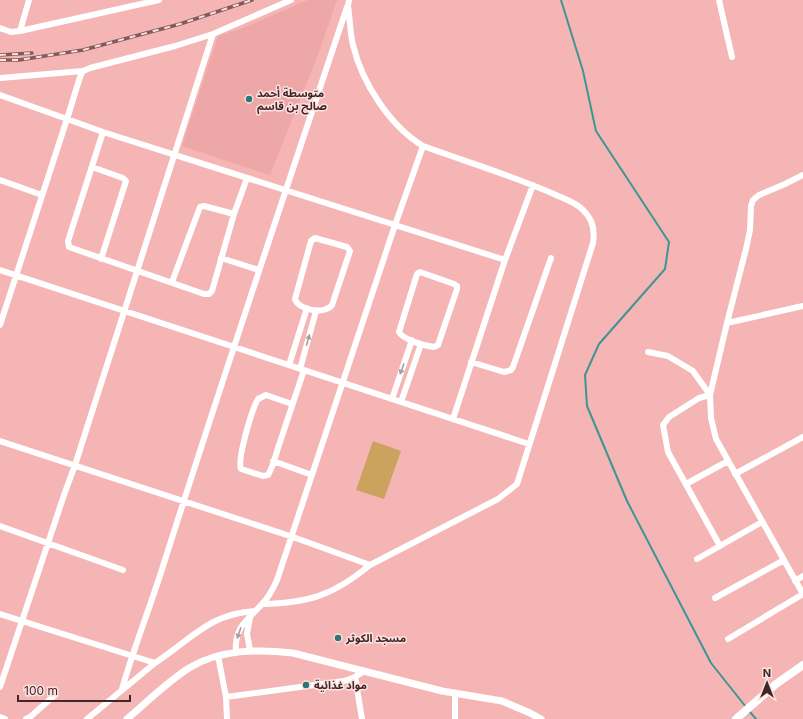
<svg xmlns="http://www.w3.org/2000/svg" width="803" height="719" font-family="Inter,'Noto Sans Arabic',sans-serif">
<style>
.built{fill:#eea7a7}
.pitch{fill:#cba35f}
.lines{fill:none;stroke-linecap:round;stroke-linejoin:round}
.stream{stroke:#3e9497;stroke-width:2}
.minor{stroke:#fff;stroke-width:6}
.tertiary{stroke:#fff;stroke-width:7}
.secondary{stroke:#fff;stroke-width:8}
.rail-casing{stroke:#835b5b;stroke-width:3.5}
.rail{stroke:#fce1e0;stroke-width:2;stroke-dasharray:6;stroke-linecap:butt}
.oneway{fill:#a99e9e}
.poi-dot{fill:#2d777a;stroke:#fce1e0;stroke-width:1.5}
.labels{text-anchor:middle;dominant-baseline:central;stroke-width:3;stroke-linejoin:round;paint-order:stroke}
.poi-label{font-size:11px;font-weight:bold;fill:#402727;stroke:#fce1e0;text-anchor:start}
</style>
<rect width="100%" height="100%" fill="#f5b5b4"/>
<path class="built" d="M308 0H337L319 52 270 175 182 146 218 36 243 28Z"/>
<path class="pitch" d="M373 441 401 451 384 499 356 490Z"/>
<g class="lines">
<path class="stream" d="M561 0 583 71 596 131 669 242 665 269 599 344 585 375 587 406 627 501 711 663 746 707
M749 711 756 719"/>
<path class="minor" d="M719 0 732 57
M0 28 11 32 20 31 159 0
M20 31 29 0
M0 78 83 71
M0 95 67 119 80 77 83 71 90 68 175 46 213 34 291 0
M103 132 68 241 69 247 204 294H209L212 291 234 214 247 178
M423 146 395 225 505 260
M92 167 123 178 126 181 101 259
M803 175 785 184 759 195 753 200 751 206 750 230 746 249 727 323 710 395 711 418 716 439 803 594
M0 180 42 195
M315 238 347 247 350 251 332 305C325 315 298 310 295 299L311 241Z
M221 258 259 270
M0 270 529 444
M420 272 454 284 457 286V289L438 345 434 347C426 346 403 340 399 332L417 274Z
M172 282 200 207 204 206 234 214
M727 323 803 306
M0 325 67 119 103 132 395 225 277 580C273 589 269 597 262 604 247 621 234 627 236 652
M648 352 668 356 693 371 710 395 699 398 669 417 663 425 668 452 720 546
M471 362 504 372 511 370 513 367 551 258
M289 365 307 308
M300 369 316 311
M392 399 412 340
M401 402 421 344
M292 404 266 395 258 399C252 409 237 459 241 469L263 476 268 475C274 465 276 453 280 442 288 418 296 394 304 370
M453 419 505 260 533 185
M0 441 293 537 370 565
M273 461 312 475
M735 474 803 437
M686 484 728 461
M0 526 123 570
M697 559 762 522
M795 581 803 576
M715 598 784 560
M262 604C309 603 334 595 370 565L498 499 517 484 593 243C595 231 593 219 583 210 577 203 565 199 556 195 514 176 467 162 423 146 390 126 362 83 353 45 350 33 350 19 348 6L349 0
M0 614 155 663C191 640 208 614 255 611
M728 639 803 594
M250 650 247 634 250 618
M218 656 226 697 227 719
M355 677 362 719
M0 687 64 495 75 465 213 34
M122 689C134 647 151 605 164 563 223 377 285 192 347 7
M455 694V719
M226 697 344 681 355 677 364 671
M0 717 5 719
M26 719 30 717 55 695
M87 719 155 663"/>
<path class="tertiary" d="M127 719C147 702 167 682 189 668 220 649 258 649 293 653L442 691 502 701 530 713 541 719"/>
<path class="secondary" d="M736 719 776 684 803 665"/>
<g class="rail-casing">
<path id="rail" d="M0 55 32 53
M0 60H19L83 50 180 24 252 0"/>
</g>
<use href="#rail" class="rail"/>
</g>
<defs><path id="oneway-solid" d="M-6-.8H1V-3.2L6.5 0L1 3.2V.8H-6Z"/></defs>
<g class="oneway">
<use href="#oneway-solid" transform="translate(308 340) rotate(-74)"/>
<use href="#oneway-solid" transform="translate(402 369) rotate(110)"/>
<use href="#oneway-solid" transform="translate(239 633) rotate(109)"/>
</g>
<g class="poi-dot">
<circle cx="249" cy="99" r="4"/>
<circle cx="338" cy="638" r="4"/>
<circle cx="306" cy="685" r="4"/>
</g>
<g class="labels">
<g class="poi-label">
<text x="257" y="93">متوسطة أحمد<tspan x="257" dy="13">صالح بن قاسم</tspan></text>
<text x="346" y="638">مسجد الكوثر</text>
<text x="314" y="685">مواد غذائية</text>
</g>
</g>
<g transform="translate(767 683)" stroke="#fce1e0" stroke-width="3" paint-order="stroke">
<path d="M0-3L7 15L0 10L-7 15Z" fill="#402727"/>
<text y="-6" font-size="11" font-weight="bold" text-anchor="middle" fill="#402727">N</text>
</g>
<path d="M18 695v6h112v-6" fill="none" stroke="#402727" stroke-width="2"/>
<text x="24" y="695" font-size="12" fill="#402727" stroke="#fce1e0" stroke-width="3" paint-order="stroke">100 m</text>
</svg>
